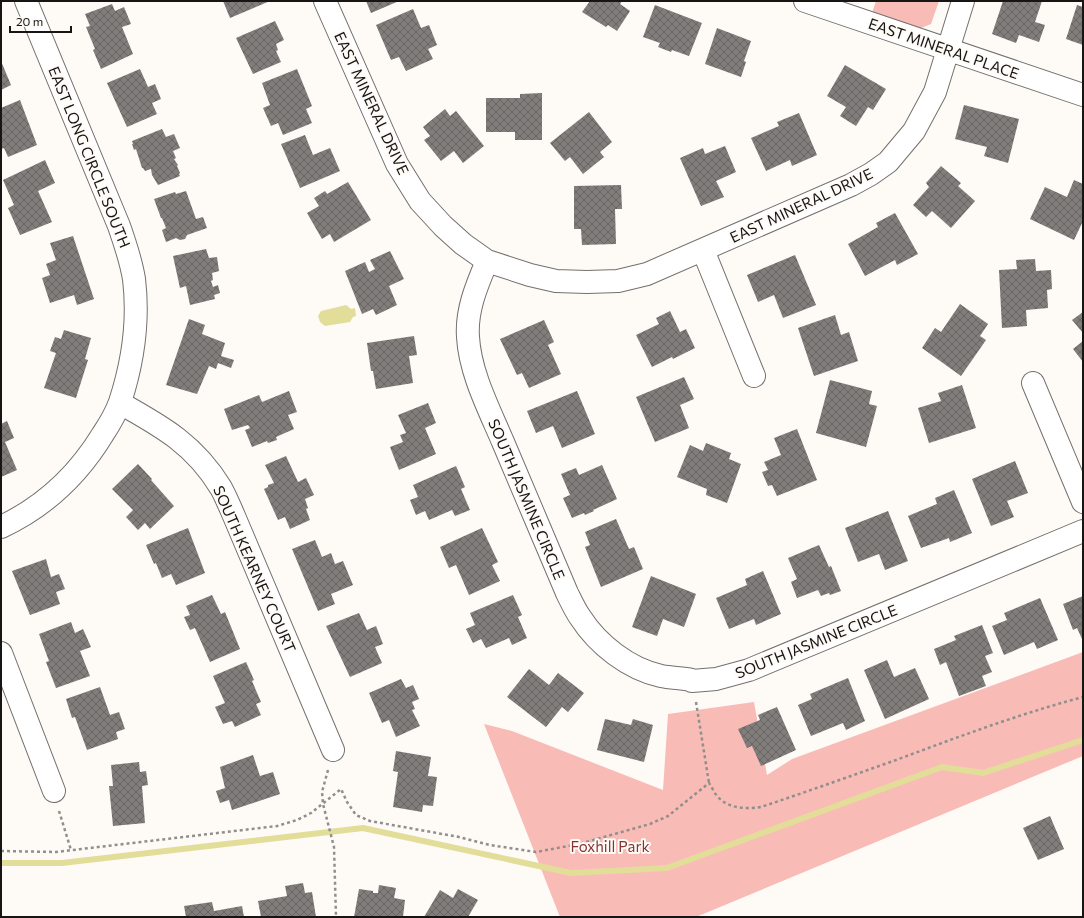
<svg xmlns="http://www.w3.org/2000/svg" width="1084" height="918" font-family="Commissioner,sans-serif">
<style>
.park{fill:#f9bbb6}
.water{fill:#e3dd9a}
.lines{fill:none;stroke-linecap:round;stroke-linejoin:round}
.stream{stroke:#e3dd9a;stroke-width:6}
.building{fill:url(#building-cross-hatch)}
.street-casing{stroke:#74706d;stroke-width:24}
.path{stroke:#918f8d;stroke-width:2.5;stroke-dasharray:3 3;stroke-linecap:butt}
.street{stroke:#fff;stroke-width:22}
.labels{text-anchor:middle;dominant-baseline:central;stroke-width:4;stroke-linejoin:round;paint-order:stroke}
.street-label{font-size:15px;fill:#161514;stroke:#fefbf7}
.park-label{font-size:15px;fill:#863231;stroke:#fefbf7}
</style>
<defs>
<pattern id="building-cross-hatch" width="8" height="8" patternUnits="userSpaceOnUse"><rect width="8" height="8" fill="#817d7b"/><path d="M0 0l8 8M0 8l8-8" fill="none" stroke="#696564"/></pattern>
</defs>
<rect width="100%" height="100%" fill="#fefbf7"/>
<path class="park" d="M876 1H939L931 24 921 28 872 13Z
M1083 652V756L696 917H560L484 724 512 731 663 790 668 714 754 702 767 775 792 759Z"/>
<path class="water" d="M346 305 351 309 355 308 356 316 353 317 350 322 325 326 320 322 318 316 321 311Z"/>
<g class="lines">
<path class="stream" d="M1 863H62L363 828 571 873 667 868 942 767 983 773 1083 740"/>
</g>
<path class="building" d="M223 1H270L230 18Z
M366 1H399L371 13Z
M590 1H622L620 4 630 11 617 31 608 25 606 27 582 12Z
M1003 1H1042L1035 22 1045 25 1039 42 1019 35 1016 43 992 34Z
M112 4 115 11 124 7 131 24 122 27 133 54 101 69 93 50 95 49 86 27 90 26 85 14Z
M655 5 702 23 689 56 672 50 671 52 658 47 660 43 643 37Z
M1077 5 1083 7V45L1066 39Z
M413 9 421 28 429 25 437 45 428 49 433 59 406 71 399 57 391 60 376 25Z
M275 21 284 40 276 44 278 50 276 51 281 62 253 74 236 38Z
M717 28 751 41 744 61 746 62 741 77 705 64Z
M1 61 11 85 1 90Z
M845 65 886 89 873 110 868 107 856 126 840 116 846 107 827 96Z
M140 69 148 87 155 84 161 99 152 103 157 114 127 127 107 83Z
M297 69 312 106 306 109 312 123 283 135 278 123 271 126 263 108 270 105 262 83Z
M542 93V140H515V132H486V98H520V94Z
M20 100 37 145 8 157 4 148 1 149V108Z
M964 105 1019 119 1008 163 984 156 987 147 955 139Z
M445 109 450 116 456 111 484 146 463 163 454 151 441 161 424 140 430 136 423 127Z
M589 112 612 142 600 152 604 157 583 174 570 157 565 161 550 143Z
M799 113 817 155 792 166 790 160 766 171 751 138 779 126 777 122Z
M162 129 166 137 174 134 180 148 173 151 176 158 174 159 178 165 177 166 180 173 179 174 180 176 158 185 152 175 151 169 145 171 143 168H142L136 149 134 150 132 144H133L132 141Z
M305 135 313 155 330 148 340 171 300 188 281 144Z
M725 146 736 172 716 181 724 197 701 206 680 158 703 148 705 154Z
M45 160 55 183 38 191 52 222 20 235 8 208 14 205 3 180Z
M941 166 961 183 958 186 975 201 951 228 932 211 926 217 913 205 929 187 926 183Z
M1074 180 1083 184V221L1074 240 1030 219 1045 187 1067 197Z
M348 182 371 220 334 242 330 234 322 239 307 213 319 206 314 198 325 191 327 194Z
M621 185 622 209H615L616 244 582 245 581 229H574V186Z
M186 191 196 219 203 217 207 228 187 235 185 239 180 240 176 238 166 242 162 230 166 228 162 218H161L154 199 175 192 176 194Z
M895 213 918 254 897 265 895 260 865 276 848 244 878 227 876 223Z
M73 236 94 299 77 305 74 295 50 303 42 278 50 275 46 264 56 260 50 243Z
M206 249 209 258 217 257 219 271 212 273 213 280 211 281 213 287 218 285 220 293 214 295 215 299 190 305 186 286 180 288 173 256Z
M390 251 404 279 389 286 397 305 376 315 373 309 362 314 345 271 365 262 369 272 375 269 370 260Z
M795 255 816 305 783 318 774 295 758 302 747 275Z
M1035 259 1036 271 1051 270 1052 289 1047 290 1048 308 1026 310 1027 326 1002 328 999 270 1017 269 1016 260Z
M960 304 988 324 980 336 986 340 961 376 922 348 935 328 941 332Z
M670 311 680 332 686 329 695 348 673 359 672 357 652 367 636 335 659 324 656 318Z
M1083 312V333L1072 320Z
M835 315 841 335 849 332 858 361 814 376 798 328Z
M189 319 205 325 202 334 225 343 221 356 234 360 231 368 218 363 216 369 209 366 197 394 166 385Z
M544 320 554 342 548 345 561 374 529 388 522 373 517 375 500 339Z
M64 330 91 338 85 359 88 360 76 398 44 388 56 353 50 351 55 337 61 339Z
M414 336 417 355 409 356 413 383 376 389 373 371H371L367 343Z
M1083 341V362L1073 349Z
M684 377 694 399 680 405 689 428 655 442 636 397Z
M830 380 872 391 869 404 877 406 866 447 816 433Z
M962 385 976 428 929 443 918 408 941 401 938 393Z
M289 391 297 412 288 415 294 429 276 437 277 440 268 443 267 441 252 447 245 430 250 428 248 425 232 430 224 409 259 395 262 402Z
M577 391 595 434 562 448 553 426 536 433 527 411Z
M428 403 436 423 425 428 436 454 399 470 390 447 403 442 400 435 406 433 398 415Z
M7 421 14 438 5 442 17 470 1 477V424Z
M797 429 817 480 777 496 772 485 768 486 762 472 768 470 764 462 781 455 774 438Z
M706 443 731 453 729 459 741 464 727 503 706 495 707 489 677 477 690 445 703 451Z
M286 456 298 482 306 478 314 495 305 499 308 508 306 509 310 520 290 529 285 517 278 520 264 489 268 487V485L274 483 265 465Z
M1015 461 1028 493 1007 501 1014 517 991 526 972 479Z
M138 464 152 479 151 480 174 506 150 529 145 523 138 530 126 517 133 510 112 489Z
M602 465 617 499 593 510 594 511 585 515 584 513 572 518 563 498 570 495 561 474 576 468 579 475Z
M456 466 465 487 461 489 470 510 455 516 452 510 429 520 425 511 416 515 410 500 418 497 413 485Z
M954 490 972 533 950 542 949 538 921 548 908 516 937 504 935 498Z
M888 511 908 561 885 570 879 554 858 562 845 528Z
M616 519 629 549 634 547 643 569 601 587 585 547 590 545 585 532Z
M188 528 205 573 176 585 171 574 162 578 156 563 154 564 146 545Z
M482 528 498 562 492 565 500 581 469 595 456 565 449 568 440 547Z
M315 540 322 557 331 553 335 564 343 561 353 585 331 594 335 604 318 611 292 549Z
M819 545 829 567 831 566 841 591 830 595 829 593 821 596 818 590 797 598 791 582 797 579 788 558Z
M46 559 51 577 59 574 65 589 56 592 60 604 30 615 12 571Z
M763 571 781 614 756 625 754 619 729 629 716 598 747 585 745 579Z
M651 576 696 594 684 627 663 619 657 636 632 627Z
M212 595 221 614 225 612 240 649 210 662 195 628 190 630 184 617 190 615 186 606Z
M513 595 522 615 518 617 527 638 512 645 509 638 486 648 481 639 473 643 466 629 475 625 470 613Z
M1083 596V639H1082L1077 628 1073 630 1063 604Z
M1040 598 1058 640 1037 649 1034 642 1004 655 992 626 1007 620 1004 613Z
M359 613 367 630 376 626 383 644 375 647 382 663 350 677 326 626Z
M71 622 75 633 83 629 91 647 80 651 90 676 56 688 46 662 49 661 39 634Z
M982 625 993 653 985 656 992 672 982 676 986 686 959 696 946 662 940 665 934 649 956 640 954 636Z
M887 660 894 677 915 668 929 699 885 719 864 670Z
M246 662 254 680 252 681 261 702 256 704 261 715 235 727 232 721 223 724 215 707 225 703 213 676Z
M529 669 549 685 558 673 584 693 568 712 562 707 546 727 507 697Z
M848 678 865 721 846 730 843 723 811 736 798 705 812 699 810 694Z
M401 679 406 688 413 685 419 699 412 702 415 709 412 710 420 726 396 737 389 720 382 723 369 693Z
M100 687 110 715 119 712 125 729 116 732 118 739 87 750 75 717 72 718 66 699Z
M777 707 796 750 761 766 752 746 747 748 738 729 760 720 758 715Z
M605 719 631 725 633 719 653 725 644 762 597 750Z
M396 751 431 757 428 776 437 777 433 806 423 805 422 812 393 807 398 772 393 771Z
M253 755 260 776 273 772 280 794 232 810 229 800 220 803 216 791 225 788 220 767Z
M139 762 140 772 146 771 148 785 142 786 145 823 113 826 109 786H113L111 765Z
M1050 816 1064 849 1038 860 1023 828Z
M303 883 305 893 312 892 316 917H261L258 901 287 896 285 886Z
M379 885 396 888 394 898 405 900 403 917H354L359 889 373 891V893H378Z
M458 889 478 900 468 917H424L440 890 453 898Z
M212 902 214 911 242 906 244 917H186L184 906Z"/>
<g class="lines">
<g class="street-casing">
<path id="street" d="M325 1 397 164 420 201 443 226 463 244 487 261 530 275 556 281 587 282 618 281 647 274 851 185 871 174 888 162 914 131 935 92 963 1
M805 1 1083 95
M703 250 754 376
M487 261C477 285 466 310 468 337 470 373 489 409 503 442 524 492 546 543 567 593 571 601 575 610 580 617 598 645 629 669 661 676 671 678 682 678 692 680V681L716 679 749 670 1083 531
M1033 383 1083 502
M120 403C163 427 195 445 221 488 226 497 230 507 234 516L333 750
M1 527C44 507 78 475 103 434 109 425 116 413 120 402 133 362 139 320 134 279 131 261 125 243 119 226L26 1
M1 653 54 791"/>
</g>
<path class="path" d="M696 702 709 783
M328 770 322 792 323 804 334 847 336 917
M59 811 71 850
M1 851 56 852 277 826 297 820 311 813 341 789 347 802 356 815 370 821 459 837 490 845 536 852 579 844 650 824 668 816 709 783C712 787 714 793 718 797 729 809 746 809 761 807 806 792 851 776 896 760 958 737 1019 714 1083 697"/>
<use href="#street" class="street"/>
</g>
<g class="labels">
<g class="street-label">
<text transform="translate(944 48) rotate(19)">EAST MINERAL PLACE</text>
<text transform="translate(372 103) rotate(65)">EAST MINERAL DRIVE</text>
<text transform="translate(90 157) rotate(68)">EAST LONG CIRCLE SOUTH</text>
<text transform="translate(801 205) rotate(-25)">EAST MINERAL DRIVE</text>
<text transform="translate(527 499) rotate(67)">SOUTH JASMINE CIRCLE</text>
<text transform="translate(255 569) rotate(66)">SOUTH KEARNEY COURT</text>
<text transform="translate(816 641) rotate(-22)">SOUTH JASMINE CIRCLE</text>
</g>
<g class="park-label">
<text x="610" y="846">Foxhill Park</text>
</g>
</g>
<rect width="1084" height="918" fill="none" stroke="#161514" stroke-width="4"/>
<path d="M10 26v6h61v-6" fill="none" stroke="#161514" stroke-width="2"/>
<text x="16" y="26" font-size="12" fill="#161514" stroke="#fefbf7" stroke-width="3" paint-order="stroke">20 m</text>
</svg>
